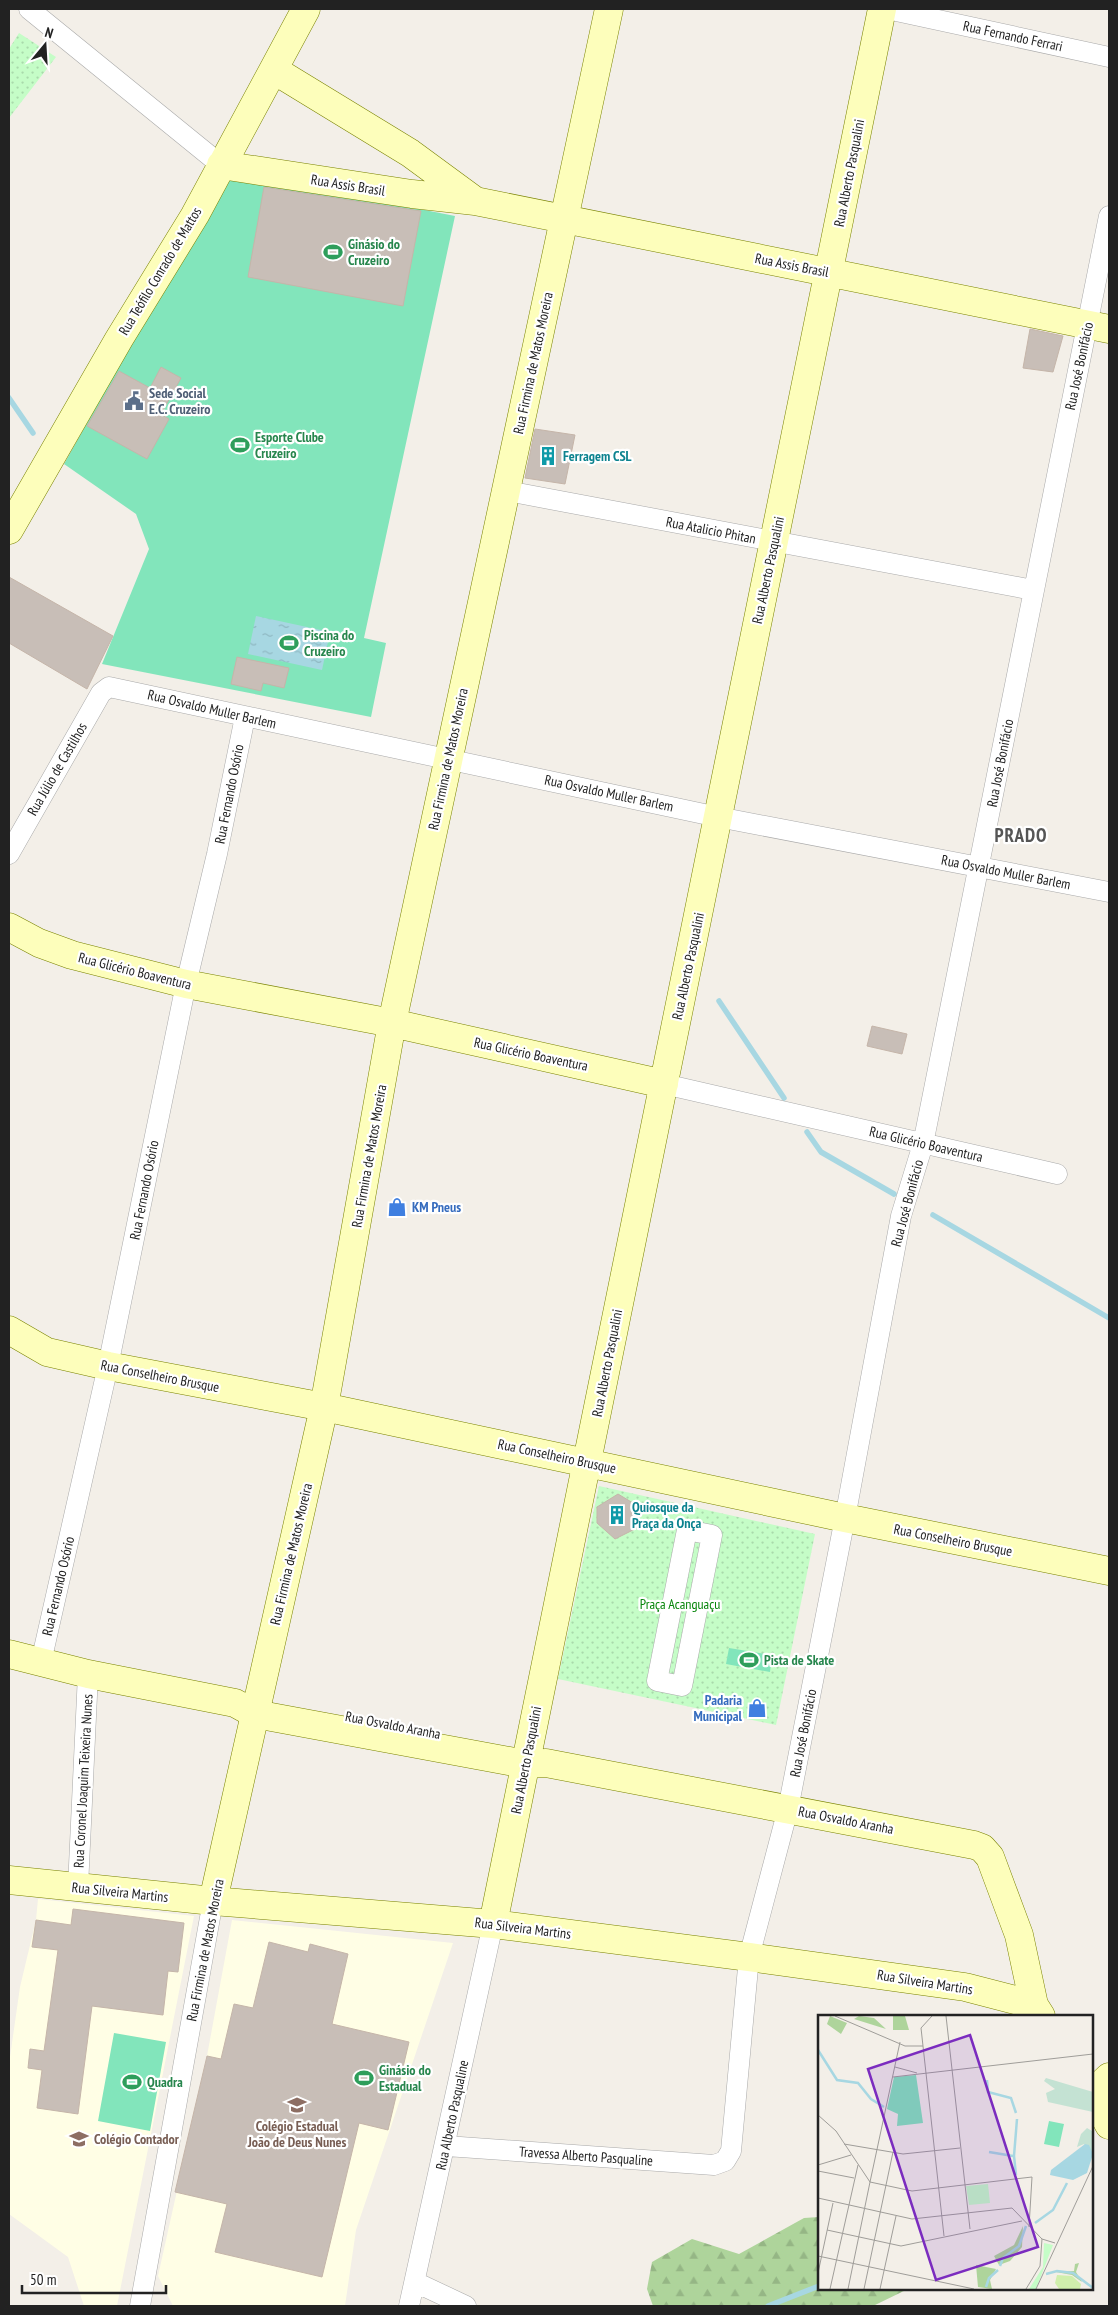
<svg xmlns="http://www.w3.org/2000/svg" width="1118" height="2315" font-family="'PT Sans Narrow',sans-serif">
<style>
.education{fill:#fffee5}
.forest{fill:url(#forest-firs)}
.park{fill:url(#park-dots)}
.pitch{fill:#82e5bb}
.water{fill:url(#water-ripples)}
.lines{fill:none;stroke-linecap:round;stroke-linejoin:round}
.stream{stroke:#a7d7e2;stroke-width:5.5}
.building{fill:#c8beb7;stroke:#c5b5a9}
.street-casing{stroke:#a9a9a9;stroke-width:21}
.secondary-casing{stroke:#798200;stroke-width:29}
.street{stroke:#fff;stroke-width:20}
.secondary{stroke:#fdfebb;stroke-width:28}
.labels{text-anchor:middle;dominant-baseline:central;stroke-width:4.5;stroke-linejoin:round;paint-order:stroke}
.street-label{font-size:14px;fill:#222;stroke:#fff}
.leisure-label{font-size:14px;font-weight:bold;fill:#27864d;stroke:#fff;text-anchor:start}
.service-label{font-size:14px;font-weight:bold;fill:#4e5e75;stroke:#fff;text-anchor:start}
.culture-label{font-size:14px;font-weight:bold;fill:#0d838f;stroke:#fff;text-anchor:start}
.shop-label{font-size:14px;font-weight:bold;fill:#366cbe;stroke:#fff;text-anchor:start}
.park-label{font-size:14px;fill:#06850a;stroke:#fff}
.education-label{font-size:14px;font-weight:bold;fill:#785e54;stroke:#fff}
.district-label{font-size:19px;font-weight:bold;letter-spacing:1px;fill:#555;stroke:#fff}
.inset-river{fill:none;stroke:#a7d7e2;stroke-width:2.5}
.inset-road{fill:none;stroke:#9f9d99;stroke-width:1}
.view{fill:#7b2cbf;fill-opacity:0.15;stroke:#7b2cbf;stroke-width:2.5}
.inset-edge{fill:none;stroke:#222;stroke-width:2.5}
</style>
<defs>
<pattern id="forest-firs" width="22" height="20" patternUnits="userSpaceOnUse" patternTransform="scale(1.25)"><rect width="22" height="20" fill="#aed49b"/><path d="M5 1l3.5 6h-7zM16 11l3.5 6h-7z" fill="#95b685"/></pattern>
<pattern id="park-dots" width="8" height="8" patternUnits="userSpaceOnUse" patternTransform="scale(1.25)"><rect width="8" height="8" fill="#c5fdc7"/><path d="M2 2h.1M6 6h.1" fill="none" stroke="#a9d9ab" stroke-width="1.8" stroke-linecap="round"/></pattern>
<pattern id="water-ripples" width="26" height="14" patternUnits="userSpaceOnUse" patternTransform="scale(1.25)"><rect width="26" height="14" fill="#a7d7e2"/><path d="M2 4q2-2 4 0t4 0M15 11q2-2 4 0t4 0" fill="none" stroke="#8fb8c2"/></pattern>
</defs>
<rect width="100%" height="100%" fill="#f3efe8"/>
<path class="education" d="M38 1899 194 1916 117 2306H84L68 2257 9 2214V2064L20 1987 36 1920Z
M232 1920 453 1943 356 2230 345 2306H173L158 2276 207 2056Z"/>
<path class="forest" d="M819 2217V2289H908L873 2306H653L647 2289 652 2262 692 2239 739 2254 804 2218Z"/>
<path class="park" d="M19 33 56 57 9 118V49Z
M599 1486 815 1534 776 1725 558 1679Z"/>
<path class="pitch" d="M228 171 455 216 364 638 386 643 371 717 102 664 149 549 136 514 64 464Z
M729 1648 772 1655 770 1672 726 1664Z
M114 2033 166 2042 150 2131 98 2121Z"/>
<path class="water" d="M256 616 330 632 322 670 248 654Z"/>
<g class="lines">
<path class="stream" d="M9 398 33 433
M719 1001 784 1098
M807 1132 821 1152 894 1194
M933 1215 1109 1318
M768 2306 819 2286"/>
</g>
<path class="building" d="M264 187 421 211 403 306 248 277Z
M1030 329 1063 336 1053 372 1023 368Z
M161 367 181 378 161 414 169 419 147 459 87 426 119 371 150 388Z
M535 429 575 435 565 484 525 478Z
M9 577 113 636 87 689 9 643Z
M237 657 289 668 284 688 263 683 261 691 231 684Z
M872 1026 907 1034 902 1054 867 1046Z
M618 1494 638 1506 637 1528 615 1539 597 1523V1507Z
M73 1909 184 1923 178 1972 168 1971 163 2015 92 2006 78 2114 37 2108 42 2070 28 2068 30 2049 44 2051 58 1950 32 1947 36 1920 71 1925Z
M269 1942 308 1952 310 1944 348 1954 332 2024 409 2042 388 2130 359 2123 322 2277 215 2252 227 2204 175 2192 207 2056 221 2059 234 2004 253 2008Z"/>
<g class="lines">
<g class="street-casing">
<path id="street" d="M29 9 221 165
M887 9 1109 57
M507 491 1033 590
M9 854 101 693 109 687 718 817 1109 892
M664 1084 1057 1174
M687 1530 712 1535 682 1686 657 1681Z
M41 1662 108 1366 186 984 217 854 245 717
M78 1887 88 1674
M446 2146 714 2165 725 2161 731 2151 749 1957 788 1809 845 1518 901 1216 923 1144 1109 216
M415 2282 466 2306
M140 2306 213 1901
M409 2306 493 1924"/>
</g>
<g class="secondary-casing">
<path id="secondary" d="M274 70 410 153 474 200
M221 165 412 194 475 201 1109 329
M9 530 119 339 195 215 306 9
M9 927 39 943 72 955 186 984 392 1023 664 1084
M9 1330 47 1352 108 1366 324 1407 845 1518 1109 1571
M9 1654 88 1674 235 1703 255 1714 525 1764 546 1763 974 1845 982 1848 990 1857 1019 1935 1034 2005 1041 2016
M9 1880 213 1901 493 1924 749 1957 965 1987 1034 2005
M213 1901 324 1407 392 1023 609 9
M493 1924 882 9
M1092 2093 1109 2125
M1092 2093 1109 2077"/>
</g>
<use href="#street" class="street"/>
<use href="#secondary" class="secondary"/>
</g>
<defs>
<g id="stadium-bare" transform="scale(1.5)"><path d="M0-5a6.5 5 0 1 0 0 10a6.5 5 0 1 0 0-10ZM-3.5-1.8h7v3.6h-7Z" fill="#2e9e5b" stroke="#fff" stroke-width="2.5" paint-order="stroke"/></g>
<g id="civic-bare" transform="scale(1.5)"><path d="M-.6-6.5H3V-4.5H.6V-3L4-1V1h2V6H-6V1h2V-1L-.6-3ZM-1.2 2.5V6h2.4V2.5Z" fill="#5c6f8a" stroke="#fff" stroke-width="2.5" paint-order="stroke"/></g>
<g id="building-bare" transform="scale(1.5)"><path d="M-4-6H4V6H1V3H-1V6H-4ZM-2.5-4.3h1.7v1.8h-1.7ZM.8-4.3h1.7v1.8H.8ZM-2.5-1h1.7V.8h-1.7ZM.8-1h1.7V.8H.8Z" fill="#0f9aa8" stroke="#fff" stroke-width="2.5" paint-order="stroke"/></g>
<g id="shop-bare" transform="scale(1.5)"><path d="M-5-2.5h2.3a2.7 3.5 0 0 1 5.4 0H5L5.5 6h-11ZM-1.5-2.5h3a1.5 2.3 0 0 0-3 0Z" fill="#3f7fe0" stroke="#fff" stroke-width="2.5" paint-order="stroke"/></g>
<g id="school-bare" transform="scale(1.5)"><path d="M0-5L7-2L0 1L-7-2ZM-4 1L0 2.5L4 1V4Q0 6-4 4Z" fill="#8d6e63" stroke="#fff" stroke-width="2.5" paint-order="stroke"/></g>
</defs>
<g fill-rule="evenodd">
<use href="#stadium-bare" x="333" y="252"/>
<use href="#civic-bare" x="134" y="401"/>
<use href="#stadium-bare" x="240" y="445"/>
<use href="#building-bare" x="548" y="456"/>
<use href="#stadium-bare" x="289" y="643"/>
<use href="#shop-bare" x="397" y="1207"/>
<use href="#building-bare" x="617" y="1515"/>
<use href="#stadium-bare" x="749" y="1660"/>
<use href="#shop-bare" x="757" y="1708"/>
<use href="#stadium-bare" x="364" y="2078"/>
<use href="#stadium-bare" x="132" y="2082"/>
<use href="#school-bare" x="297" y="2105"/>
<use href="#school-bare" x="79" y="2139"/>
</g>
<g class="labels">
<g class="street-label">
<text transform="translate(1013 36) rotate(12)">Rua Fernando Ferrari</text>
<text transform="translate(849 173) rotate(-79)">Rua Alberto Pasqualini</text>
<text transform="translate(348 185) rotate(9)">Rua Assis Brasil</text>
<text transform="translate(792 265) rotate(11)">Rua Assis Brasil</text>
<text transform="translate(160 271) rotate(-59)">Rua Teófilo Conrado de Mattos</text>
<text transform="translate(533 363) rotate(-78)">Rua Firmina de Matos Moreira</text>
<text transform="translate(1079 366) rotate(-78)">Rua José Bonifácio</text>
<text transform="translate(711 530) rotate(11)">Rua Atalicio Phitan</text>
<text transform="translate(768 570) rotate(-78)">Rua Alberto Pasqualini</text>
<text transform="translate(212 709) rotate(13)">Rua Osvaldo Muller Barlem</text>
<text transform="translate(448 759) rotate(-78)">Rua Firmina de Matos Moreira</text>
<text transform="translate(1000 763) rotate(-79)">Rua José Bonifácio</text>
<text transform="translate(57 769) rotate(-60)">Rua Júlio de Castilhos</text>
<text transform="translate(609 793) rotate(12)">Rua Osvaldo Muller Barlem</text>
<text transform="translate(229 794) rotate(-79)">Rua Fernando Osório</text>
<text transform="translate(1006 872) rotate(11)">Rua Osvaldo Muller Barlem</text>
<text transform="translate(688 966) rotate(-78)">Rua Alberto Pasqualini</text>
<text transform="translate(135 971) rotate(14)">Rua Glicério Boaventura</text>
<text transform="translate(531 1054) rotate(12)">Rua Glicério Boaventura</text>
<text transform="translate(926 1144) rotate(13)">Rua Glicério Boaventura</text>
<text transform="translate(369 1156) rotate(-80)">Rua Firmina de Matos Moreira</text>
<text transform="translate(144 1190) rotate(-79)">Rua Fernando Osório</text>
<text transform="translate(907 1203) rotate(-75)">Rua José Bonifácio</text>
<text transform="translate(607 1363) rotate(-79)">Rua Alberto Pasqualini</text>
<text transform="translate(160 1376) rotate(11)">Rua Conselheiro Brusque</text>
<text transform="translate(557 1456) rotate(12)">Rua Conselheiro Brusque</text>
<text transform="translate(953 1540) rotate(11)">Rua Conselheiro Brusque</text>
<text transform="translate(291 1554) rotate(-77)">Rua Firmina de Matos Moreira</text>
<text transform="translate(58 1586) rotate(-77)">Rua Fernando Osório</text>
<text transform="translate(393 1725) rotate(11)">Rua Osvaldo Aranha</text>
<text transform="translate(803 1733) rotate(-79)">Rua José Bonifácio</text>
<text transform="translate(526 1760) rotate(-79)">Rua Alberto Pasqualini</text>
<text transform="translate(83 1781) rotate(-87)">Rua Coronel Joaquim Teixeira Nunes</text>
<text transform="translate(846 1820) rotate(11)">Rua Osvaldo Aranha</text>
<text transform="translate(120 1892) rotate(6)">Rua Silveira Martins</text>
<text transform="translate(523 1928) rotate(7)">Rua Silveira Martins</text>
<text transform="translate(205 1950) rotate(-79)">Rua Firmina de Matos Moreira</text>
<text transform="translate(925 1982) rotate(9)">Rua Silveira Martins</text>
<text transform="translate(452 2115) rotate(-78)">Rua Alberto Pasqualine</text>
<text transform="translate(586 2156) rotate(4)">Travessa Alberto Pasqualine</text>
</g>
<g class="leisure-label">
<text x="348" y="244">Ginásio do<tspan x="348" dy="16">Cruzeiro</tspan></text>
<text x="255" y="437">Esporte Clube<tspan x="255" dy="16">Cruzeiro</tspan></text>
<text x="304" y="635">Piscina do<tspan x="304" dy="16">Cruzeiro</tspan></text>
<text x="764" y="1660">Pista de Skate</text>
<text x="379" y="2070">Ginásio do<tspan x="379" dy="16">Estadual</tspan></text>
<text x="147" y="2082">Quadra</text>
</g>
<g class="service-label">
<text x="149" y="393">Sede Social<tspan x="149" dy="16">E.C. Cruzeiro</tspan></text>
</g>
<g class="culture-label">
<text x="563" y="456">Ferragem CSL</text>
<text x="632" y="1507">Quiosque da<tspan x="632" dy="16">Praça da Onça</tspan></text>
</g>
<g class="shop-label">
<text x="412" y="1207">KM Pneus</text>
<text x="742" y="1700" text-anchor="end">Padaria<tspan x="742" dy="16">Municipal</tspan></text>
</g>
<g class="park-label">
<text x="680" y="1604">Praça Acanguaçu</text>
</g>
<g class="education-label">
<text x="297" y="2126">Colégio Estadual<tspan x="297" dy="16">João de Deus Nunes</tspan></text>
<text x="94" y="2139" text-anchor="start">Colégio Contador</text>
</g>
<g class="district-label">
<text x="1021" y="835">PRADO</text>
</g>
</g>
<g transform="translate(818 2015)">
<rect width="275" height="275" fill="#f3efe8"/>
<path d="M239 260 254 261 263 269 262 274H241L237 268Z" fill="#d0efac"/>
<path d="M12 1 29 8 23 19 9 9ZM41 1 56 3 68 14 36 4ZM75 1H87L91 15H75ZM205 211 204 232 192 246 181 250 176 241 196 230ZM261 248 258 257 264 267 254 260 238 257 256 256 257 249ZM158 250 178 254 172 265 174 274 160 272Z" fill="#aed49b"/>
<path d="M228 63 275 77V97L230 87 228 78 237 74 226 66ZM269 113 274 116 275 139 266 129 259 132 263 119Z" fill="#c4e2d3"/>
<path d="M170 169 172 188 151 190 148 171ZM226 228 235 230 218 274H211L225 252Z" fill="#c5fdc7"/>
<path d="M98 60 105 108 79 111 80 99 69 94 76 62ZM231 106 246 109 241 132 226 129Z" fill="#82e5bb"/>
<path d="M267 129 271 130 275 139 269 158 255 165 232 160 233 155Z" fill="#a7d7e2"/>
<path class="inset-river" d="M0 35 19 65 40 68 53 84 66 92M169 65 170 77 193 83 198 98M171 137 195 141M198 160 196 141 199 104M217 208 235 195 249 168M182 251 185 243 201 231 208 211M228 259 239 256 255 258 275 273M168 272 171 263 180 255"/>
<path class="inset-road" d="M17 1 87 31H105M114 1 103 13 126 221M128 1 152 214M82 27 52 167 94 176 214 162 211 212M77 52 99 58M75 62 275 39M0 100 18 116 52 167 30 274M26 129 85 139 142 133M0 150 33 140M0 156 36 163M0 183 94 204 194 193 224 224 237 228M9 215 83 231 204 206M0 241 156 274M0 258 15 188M12 274 40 150M46 274 75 137M62 274 78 201M208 274 222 251 224 224M218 274 275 151"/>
<path class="view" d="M152 20 220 232 118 265 50 54Z"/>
<rect width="275" height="275" class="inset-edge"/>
</g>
<rect width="1118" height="2315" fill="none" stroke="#222222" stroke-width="20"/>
<g transform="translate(45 45) rotate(18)" stroke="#ffffff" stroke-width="4" paint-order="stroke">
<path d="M0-4L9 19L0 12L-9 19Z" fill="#222222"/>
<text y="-8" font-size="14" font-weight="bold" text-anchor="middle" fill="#222222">N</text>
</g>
<path d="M22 2285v8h144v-8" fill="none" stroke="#222222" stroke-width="2.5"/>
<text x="30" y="2285" font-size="15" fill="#222222" stroke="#ffffff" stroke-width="4" paint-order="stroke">50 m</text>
</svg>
